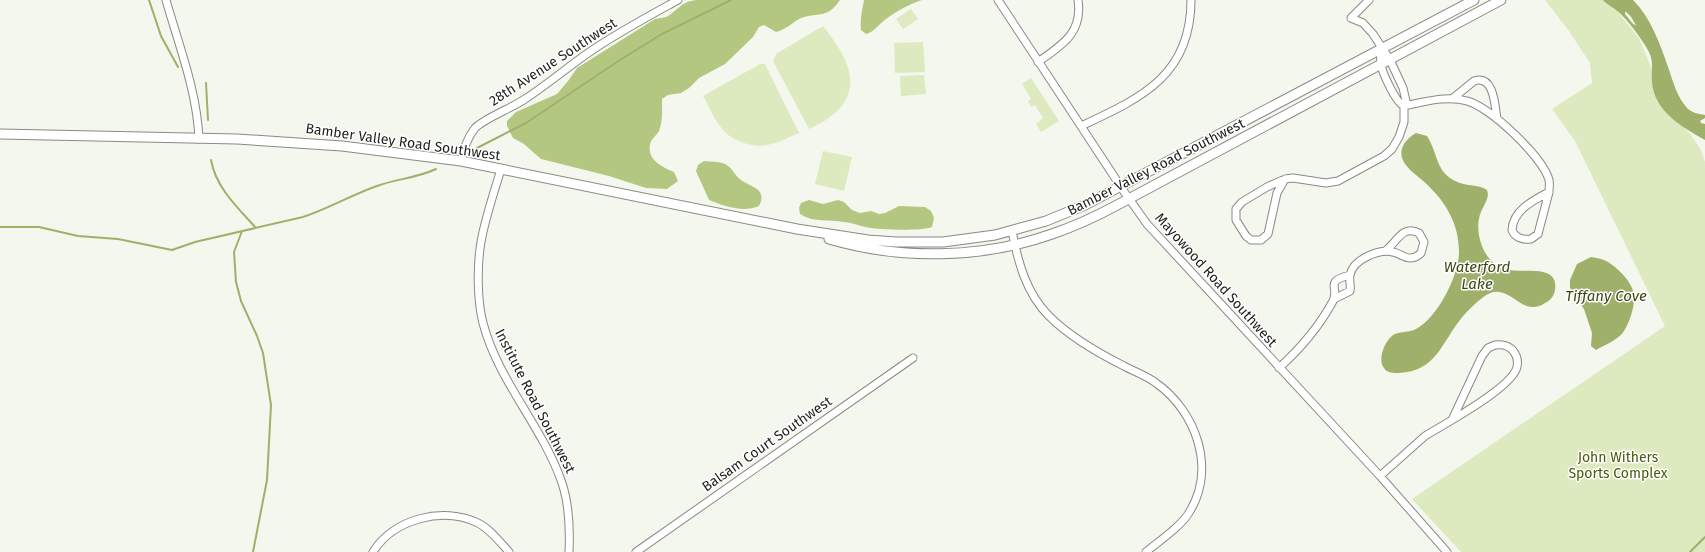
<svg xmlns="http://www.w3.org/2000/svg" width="1705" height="552" font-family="'Fira Sans',sans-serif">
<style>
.green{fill:#dde9bf}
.forest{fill:#b4c781}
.water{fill:#9fb06b;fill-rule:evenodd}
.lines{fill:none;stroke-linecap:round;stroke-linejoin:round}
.stream{stroke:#9fb06b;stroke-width:2}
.river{stroke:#9fb06b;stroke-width:12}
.minor-casing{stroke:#888b82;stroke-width:9}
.major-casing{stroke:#888b82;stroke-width:11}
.minor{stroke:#fff;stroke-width:7}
.major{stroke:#fff;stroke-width:9}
.labels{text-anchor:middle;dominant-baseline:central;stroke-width:3;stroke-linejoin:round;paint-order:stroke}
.street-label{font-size:14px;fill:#1f201c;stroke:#fff}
.park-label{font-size:14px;fill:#4a5909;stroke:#fff}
.water-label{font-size:15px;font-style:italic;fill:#3b4612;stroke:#fff}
</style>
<rect width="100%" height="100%" fill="#f4f7ed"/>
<path class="green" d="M1545 0H1608L1639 38 1653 72 1664 106 1691 135 1701 150 1705 162V552H1461L1412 499 1665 326 1575 141 1552 109 1592 83 1590 63 1569 31Z
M911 9 918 19 903 29 896 19Z
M823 26C845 54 868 89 830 117 824 122 816 125 809 129L773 61 776 54Z
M923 42 925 72 895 73 894 43Z
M760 64H765L799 133C789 137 779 143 767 145 751 148 729 140 720 126 713 117 709 106 703 96Z
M924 75 926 94 901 96 900 76Z
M1031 78 1059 121 1041 132 1036 124 1043 118 1035 105 1031 107 1028 101 1031 99 1022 84Z
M823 151 852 157 844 191 815 184Z"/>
<path class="forest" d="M696 0H840C827 19 819 12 801 18 792 22 788 29 776 32L764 25 759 27 753 37 725 64 699 78 689 88 681 93 668 95 662 99C662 109 663 121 659 131 657 135 651 139 650 144 647 160 662 167 674 172L678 181 667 189 646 188 609 176 541 159 524 144 513 138 507 126V121L516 112 557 94 568 81 577 68 655 19C659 18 665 18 668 16 679 9 681 2 696 0Z
M864 0H922C909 4 897 11 886 19 878 25 874 32 866 34L861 30C860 19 862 11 864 0Z
M704 161C710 162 719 161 725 164 732 167 735 176 741 180 751 187 768 189 759 206 743 213 724 206 709 200L696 171 698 165Z
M809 200 823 204 838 200 844 202 852 210 860 213 871 211 879 214 885 213 899 206 925 207 931 211 934 218 932 227C922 231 884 230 871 228 862 227 854 223 844 222 829 219 814 223 800 214L799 208 801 203Z"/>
<path class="water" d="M1603 0H1633C1651 18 1660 44 1668 67 1673 81 1677 98 1688 109 1693 113 1699 114 1705 115V118L1700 121 1701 123 1705 124V140C1682 127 1654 111 1652 82 1651 71 1654 62 1649 52 1644 42 1626 17 1617 11 1613 7 1607 5 1603 0ZM1630 4C1635 10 1639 19 1638 26L1633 24 1625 14 1626 5Z
M1416 133 1427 136C1439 155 1435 174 1460 183 1469 186 1481 185 1487 190 1490 198 1484 204 1481 212 1474 228 1481 254 1495 264 1500 267 1505 269 1510 270 1525 273 1559 264 1555 290 1554 296 1550 301 1545 303 1525 316 1516 294 1499 292 1490 290 1482 298 1476 303 1470 309 1464 314 1460 320 1441 344 1436 371 1399 373 1393 373 1387 373 1384 368 1377 359 1385 341 1393 335 1399 331 1409 333 1416 329 1437 318 1459 276 1459 252 1459 222 1444 199 1422 180 1415 174 1405 167 1402 158 1399 147 1407 138 1416 133Z
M1591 257C1597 258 1603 259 1608 262 1618 268 1633 283 1634 295 1635 306 1630 321 1624 331 1619 339 1605 345 1596 350L1591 346 1592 333 1584 309 1572 293 1570 287V280L1577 264Z"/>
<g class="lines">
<path class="stream" d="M149 0 161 36 178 67
M206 83 208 120
M477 148 526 123 620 60 662 34 731 0
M211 160C216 188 238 208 256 228
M0 227H39L78 236 118 239 172 250 195 242 303 217C328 209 351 195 377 186 396 179 417 178 436 169
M242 231 234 252 236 282 241 301 257 336 263 353 271 405 267 480 253 552
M1690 552 1705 537"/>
<path class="river" d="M1622 0 1635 12 1644 27"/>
<g class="minor-casing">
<path id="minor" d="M166 0C179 46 197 91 199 139
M998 0 1125 193 1147 224 1380 476 1447 552
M1381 49C1381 54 1380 59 1381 65 1383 74 1396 103 1404 106
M1038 62C1062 45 1083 33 1078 0
M1452 99 1474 81C1494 74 1495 106 1497 119
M1404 106C1424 102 1447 95 1467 101 1489 106 1543 157 1549 180 1550 184 1549 188 1549 192L1538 234 1531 239C1523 240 1515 238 1512 230 1513 210 1534 200 1549 192
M1081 126C1141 98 1191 76 1191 0
M461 161C464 149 467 138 475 128 485 118 512 108 525 99 548 84 569 66 591 51 619 32 649 16 678 0
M501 169C494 193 485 218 481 242 477 265 477 300 483 323 498 381 543 427 562 483 569 504 570 530 569 552
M1285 179 1277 193 1268 234 1261 240H1251L1246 236 1236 220V209L1242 202 1267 187 1285 179 1293 178 1326 183 1338 181 1384 156 1392 149 1399 137 1404 122V106L1406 101 1403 88 1390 60 1373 34 1363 23 1351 18 1369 0
M1012 231C1018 262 1026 293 1049 316 1070 337 1098 353 1124 366 1135 372 1147 376 1156 383 1196 411 1216 468 1190 511 1182 526 1159 541 1146 552
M1334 299 1350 291C1351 285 1349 281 1350 275 1353 259 1379 249 1393 252 1399 253 1404 258 1410 258 1415 258 1418 256 1421 253L1424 242 1419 233C1402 224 1397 243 1385 251
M1495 345C1502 344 1510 346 1514 352 1517 356 1518 362 1517 367 1513 384 1467 411 1452 420L1482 356 1488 348Z
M1279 368C1301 348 1319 327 1333 301 1340 287 1323 282 1350 275
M1380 476 1425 436 1452 420
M373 552C393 519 443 506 478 523 490 529 500 542 509 552
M636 552 913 358"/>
</g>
<g class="major-casing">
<path id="major" d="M0 134 237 139 342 146 461 161 797 229 868 240 896 242H943L995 235 1046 221 1085 205 1474 0
M829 239C900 260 982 259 1052 234 1076 226 1099 215 1121 203L1501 0"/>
</g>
<use href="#minor" class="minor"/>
<use href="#major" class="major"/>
</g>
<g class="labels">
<g class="street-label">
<text transform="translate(553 62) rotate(-33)">28th Avenue Southwest</text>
<text transform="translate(403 142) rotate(8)">Bamber Valley Road Southwest</text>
<text transform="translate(1156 167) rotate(-27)">Bamber Valley Road Southwest</text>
<text transform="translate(1216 280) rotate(48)">Mayowood Road Southwest</text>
<text transform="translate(535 401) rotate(63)">Institute Road Southwest</text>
<text transform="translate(767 444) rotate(-35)">Balsam Court Southwest</text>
</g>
<g class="park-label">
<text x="1618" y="457">John Withers<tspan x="1618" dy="16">Sports Complex</tspan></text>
</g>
<g class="water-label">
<text x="1477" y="267">Waterford<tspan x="1477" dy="17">Lake</tspan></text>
<text x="1606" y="296">Tiffany Cove</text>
</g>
</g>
</svg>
